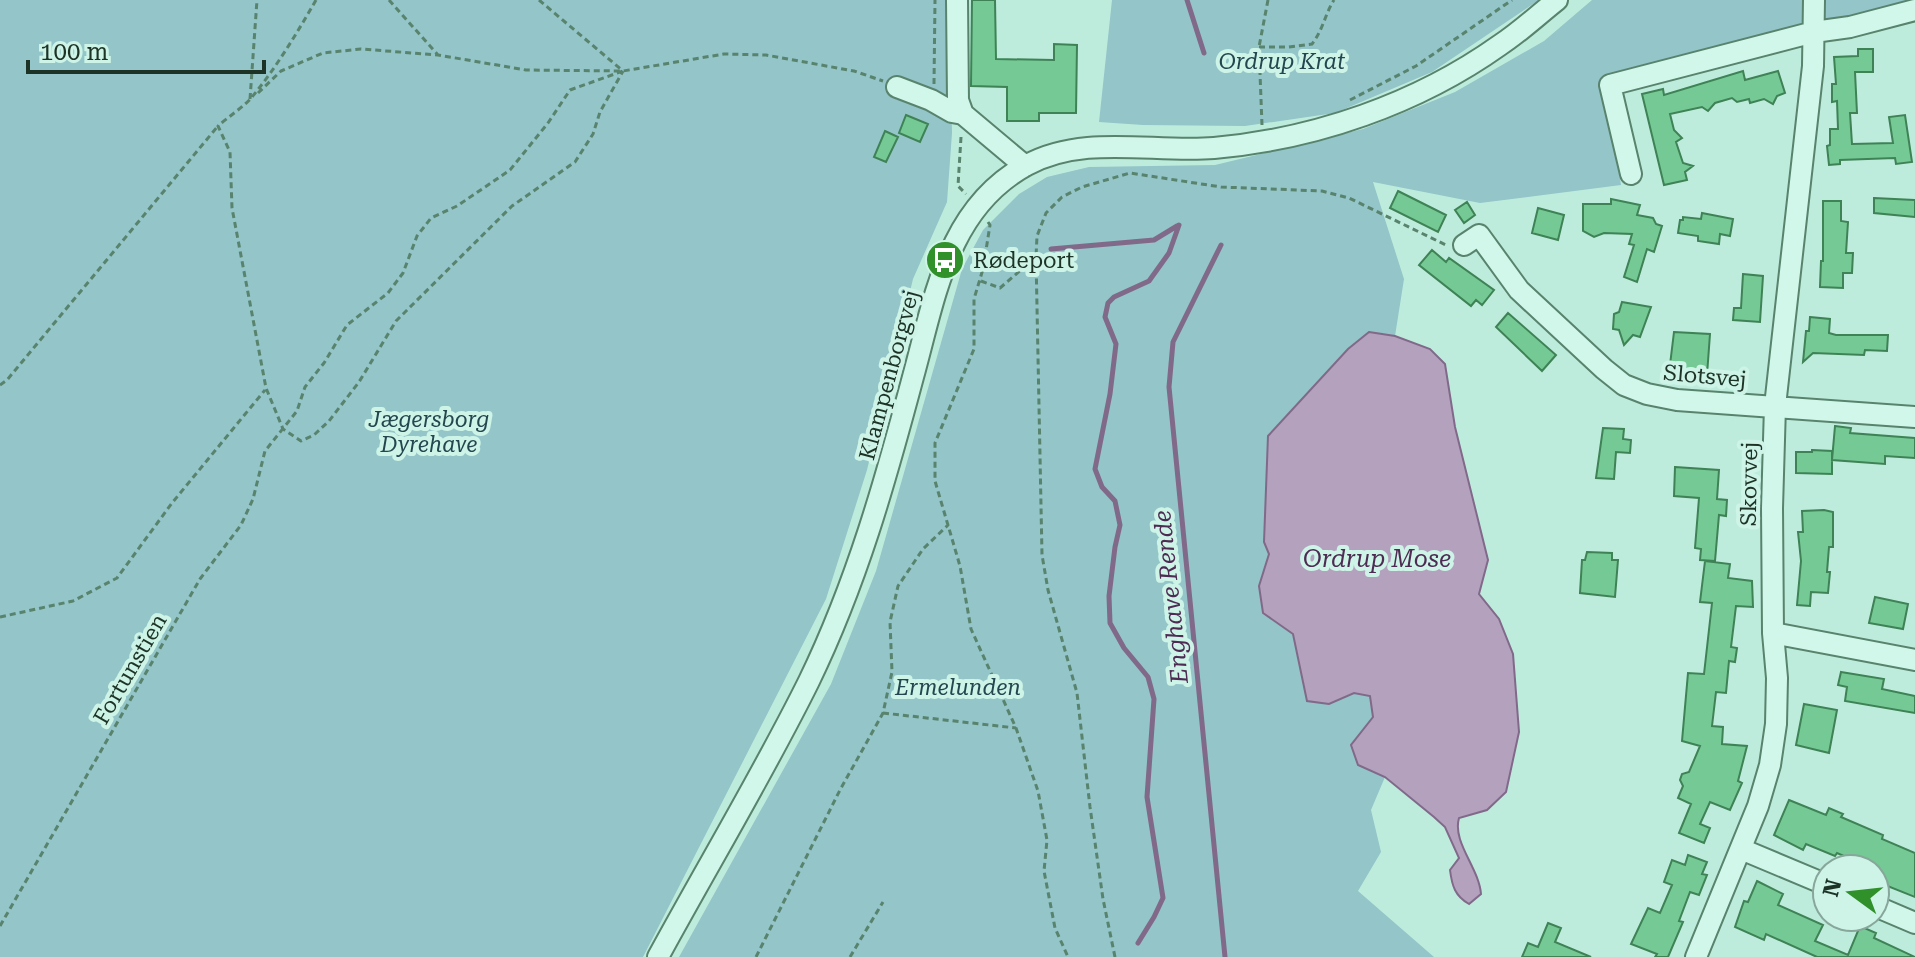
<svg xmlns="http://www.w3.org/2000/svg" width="1915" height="957" font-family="'Roboto Serif',serif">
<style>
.green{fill:#93c5c9}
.water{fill:#b4a1be;stroke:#81698a;stroke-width:2}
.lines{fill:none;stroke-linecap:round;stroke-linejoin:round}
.stream{stroke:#81698a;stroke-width:5}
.building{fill:#75c994;stroke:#3e8256;stroke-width:2}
.minor-casing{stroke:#58836d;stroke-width:24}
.path{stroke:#58836d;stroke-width:3;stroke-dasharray:6 4;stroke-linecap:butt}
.minor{stroke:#d1f7ea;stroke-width:20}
.labels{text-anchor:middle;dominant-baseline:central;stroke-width:8;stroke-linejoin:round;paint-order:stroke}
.park-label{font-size:22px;font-style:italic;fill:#23464f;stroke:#cdf4e7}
.poi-label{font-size:22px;fill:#1c3326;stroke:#cdf4e7;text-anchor:start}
.street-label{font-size:22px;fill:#1c3326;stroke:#cdf4e7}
.water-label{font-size:24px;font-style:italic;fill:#4e2b53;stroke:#cdf4e7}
</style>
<rect width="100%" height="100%" fill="#beecdc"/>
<path class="green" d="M0 0H949L952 133 947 202 913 279 867 470 826 599 643 957H0Z
M1112 0H1539L1432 72 1335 113 1245 126 1143 125 1099 122Z
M1592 0H1915V2L1605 81 1621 185 1480 203 1373 182 1404 279 1395 336 1369 332 1268 436 1264 542 1269 554 1263 613 1293 634 1307 701 1329 704 1354 693 1370 696 1373 717 1358 765 1385 777 1371 810 1381 852 1358 891 1434 957H679L831 684 876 571 962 269 983 230 1019 194 1047 177 1089 167 1215 165 1363 129 1455 92 1544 41Z"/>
<path class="water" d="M1369 332 1395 336 1430 349 1445 364 1455 427 1488 560 1479 594 1499 619 1513 654 1519 732 1506 792 1487 810 1459 818C1452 842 1479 868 1481 894L1469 904C1455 896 1452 886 1450 870L1459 858 1445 827 1434 817 1385 777 1358 765 1351 745 1373 717 1370 696 1354 693 1329 704 1307 701 1293 634 1263 613 1259 586 1269 554 1264 542 1268 436 1348 349Z"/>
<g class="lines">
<path class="stream" d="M1187 0 1204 53
M1221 245 1173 342 1169 387 1225 957
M1051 249 1154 240 1177 226
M1138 943 1154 917 1163 898 1147 797 1154 699 1148 677 1124 648 1110 623 1109 596 1115 547 1120 525 1115 501 1102 487 1095 469 1110 394 1116 344 1105 317 1108 303 1114 297 1149 281 1169 253 1179 225"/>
</g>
<path class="building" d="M972 0H995L996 59 1054 60V44L1077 45 1076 113H1039V121H1007V87L971 86Z
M1858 49H1873V72H1855L1857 113H1850L1852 144 1893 143 1889 117 1905 115 1912 162 1896 164 1895 158 1840 160V164L1829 165 1827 146 1830 145V129H1838L1837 101 1832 102V84H1836L1834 57 1858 56Z
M1743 71 1745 80 1778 71 1785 93 1777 96 1773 104 1764 99 1750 103 1749 99 1737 102 1732 98 1715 103 1708 111 1702 107 1670 114 1674 130 1682 138 1676 142 1683 163 1693 166 1685 172 1687 180 1664 185 1642 94 1663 89 1664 95Z
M906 115 928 124 920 142 899 133Z
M885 131 898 137 886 162 874 157Z
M1398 191 1446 215 1438 232 1390 208Z
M1874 198 1915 200V217L1874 213Z
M1611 199 1640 205 1637 215 1653 218 1656 224 1662 226 1654 252 1647 249 1637 282 1624 277 1634 245 1629 244 1632 234 1604 233 1594 237 1583 231V204H1611Z
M1823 201H1841V221L1848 222 1846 253H1853L1852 273H1843V288L1820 287 1821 261H1823Z
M1467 202 1475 215 1464 223 1455 210Z
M1538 208 1564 215 1558 240 1532 233Z
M1702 213 1733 219 1730 236 1720 234 1719 244 1698 241V236L1678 233 1680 220H1683V217L1701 219Z
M1432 250 1446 262 1449 258 1494 290 1482 305 1476 300 1471 306 1419 265Z
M1743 274 1763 276 1760 322 1733 320 1734 308H1741Z
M1622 302 1651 307 1640 337 1633 335 1624 345 1619 330 1613 329 1614 314 1619 312Z
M1508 313 1556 355 1542 371 1496 327Z
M1810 317 1830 319 1829 333 1836 335H1888L1887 351 1865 350 1864 355 1813 353 1803 362 1806 331H1809Z
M1674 332 1710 334 1707 375 1669 373Z
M1835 426 1851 428 1850 433 1915 438V458L1885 456V464L1832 460Z
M1603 428 1624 429 1623 439 1631 440 1630 453 1616 452 1614 479 1596 478Z
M1812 450 1832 451V474L1796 473V452H1812Z
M1675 467 1719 470 1717 499 1727 500 1726 516 1719 515 1715 561 1700 560 1701 549 1695 548 1699 498 1674 496Z
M1824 510 1833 512V547H1829L1827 572H1830L1828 593 1811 592 1810 606 1797 605 1801 561 1798 532H1803L1802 511Z
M1587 552 1612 553V560H1618L1615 597 1580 593 1582 560H1585Z
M1705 561 1730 564 1728 578 1752 581 1753 607 1736 606 1731 647 1737 648 1735 662 1729 661 1726 693 1716 692 1712 726 1723 727 1722 744 1747 746 1738 781 1742 783 1730 810 1710 802 1700 824 1710 828 1704 843 1679 833 1691 804 1678 798 1683 786 1680 780 1682 774 1689 772 1700 746 1682 741 1688 673 1704 674 1712 603 1700 602Z
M1875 597 1908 604 1903 629 1869 623Z
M1841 672 1884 679 1882 689 1915 696V713L1845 701 1847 687 1838 685Z
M1804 704 1837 710 1829 753 1796 745Z
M1789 800 1826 815 1829 808 1843 814 1841 817 1883 835 1882 839 1915 853V897L1875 881V869H1866L1862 867 1863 864 1837 853 1835 856 1806 844 1803 850 1774 835Z
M1688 855 1707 862 1702 874 1707 875 1699 895 1690 892 1679 921 1683 922 1668 957H1655L1657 954 1631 944 1648 908 1660 913 1672 885 1664 882 1672 860 1685 865Z
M1757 881 1783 894 1778 905 1823 925 1815 941 1848 955 1860 926 1876 933 1874 938 1915 957H1817L1766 934 1764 940 1735 927 1744 901 1748 902Z
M1548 923 1561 928 1555 942 1591 957H1522L1528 943 1538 947Z"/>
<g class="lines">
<g class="minor-casing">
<path id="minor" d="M957 0 958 100 963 114 1025 166
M897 87 931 100 952 112 963 114
M1631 174 1610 85 1814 32 1850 27 1915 10
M1464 245 1479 235 1519 290 1604 369 1624 385 1647 394 1677 400 1915 417
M1773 633 1915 660
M1741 849 1827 885
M1875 906 1915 923
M658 957C708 865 763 774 809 681 857 582 885 482 913 377 935 298 947 208 1027 165 1084 134 1152 153 1214 148 1315 139 1417 104 1500 45 1520 32 1538 15 1557 0
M1696 957 1758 806 1770 765 1776 724 1777 678 1773 633 1772 508 1775 406 1813 66 1814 0"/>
</g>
<path class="path" d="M316 0C297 33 276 68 252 97 245 106 228 117 218 126L230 152 232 208 266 388 283 429 301 441 314 435 329 421 359 382 396 321 512 206 575 162 593 134 600 112 623 71
M389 0 438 55
M539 0 623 71
M1259 47H1289L1312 44C1323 30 1325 14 1334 0
M934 84 935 0
M258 93 281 71 323 53 361 49 438 55 526 70 623 71 724 54 766 55 854 71 883 81
M250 99 257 0
M1350 100 1416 66 1512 0
M1262 125 1259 47 1268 0
M961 137 958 186 966 194
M988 222 990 225 983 269 974 299V349L935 443V481L960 566 971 629 1016 728 1038 791 1047 840 1044 871 1055 928 1068 957
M981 281 1000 288 1036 257
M0 385 7 380 218 126
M0 617 73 601 117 578 172 503 265 390
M883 713 1016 728
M0 926 200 579 241 525 253 499 265 451 297 411 305 387 324 363 347 325 388 293 403 273 417 236 431 218 457 206 510 170 548 123 570 90 623 71
M756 957 840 790 883 713 892 672 890 622 898 586 923 549 948 525
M850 957 883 902
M1115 957 1103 899 1090 807 1077 693 1048 590 1042 555 1036 257 1037 236 1046 213 1062 197 1082 187 1130 173 1221 187 1322 191 1349 198 1448 246"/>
<use href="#minor" class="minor"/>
</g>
<defs>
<g id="bus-disc" transform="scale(2)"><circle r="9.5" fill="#30902a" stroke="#cdf4e7"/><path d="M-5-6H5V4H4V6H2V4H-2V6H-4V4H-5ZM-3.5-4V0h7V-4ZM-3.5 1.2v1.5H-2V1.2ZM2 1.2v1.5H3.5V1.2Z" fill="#fff"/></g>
</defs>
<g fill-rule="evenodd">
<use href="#bus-disc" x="945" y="260"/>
</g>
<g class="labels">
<g class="park-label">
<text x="1282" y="61">Ordrup Krat</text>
<text x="429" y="419">Jægersborg<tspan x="429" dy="25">Dyrehave</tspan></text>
<text x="958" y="687">Ermelunden</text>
</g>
<g class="poi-label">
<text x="973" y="260">Rødeport</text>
</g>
<g class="street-label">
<text transform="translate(889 375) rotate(-75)">Klampenborgvej</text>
<text transform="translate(1705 376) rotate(5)">Slotsvej</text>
<text transform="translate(1749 484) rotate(-89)">Skovvej</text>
<text transform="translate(130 669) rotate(-60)">Fortunstien</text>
</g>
<g class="water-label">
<text x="1377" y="559">Ordrup Mose</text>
<text transform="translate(1171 597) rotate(-96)">Enghave Rende</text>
</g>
</g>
<g transform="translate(1851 893) rotate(285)"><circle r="38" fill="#cdf4e7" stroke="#86a79a" stroke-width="2"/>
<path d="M0-6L14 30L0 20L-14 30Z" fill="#30902a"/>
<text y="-12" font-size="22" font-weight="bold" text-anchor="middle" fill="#1c3326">N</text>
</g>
<path d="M28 60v12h236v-12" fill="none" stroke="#1c3326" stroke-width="4"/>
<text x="40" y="60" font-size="24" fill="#1c3326" stroke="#cdf4e7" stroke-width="6" paint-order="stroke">100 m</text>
</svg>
